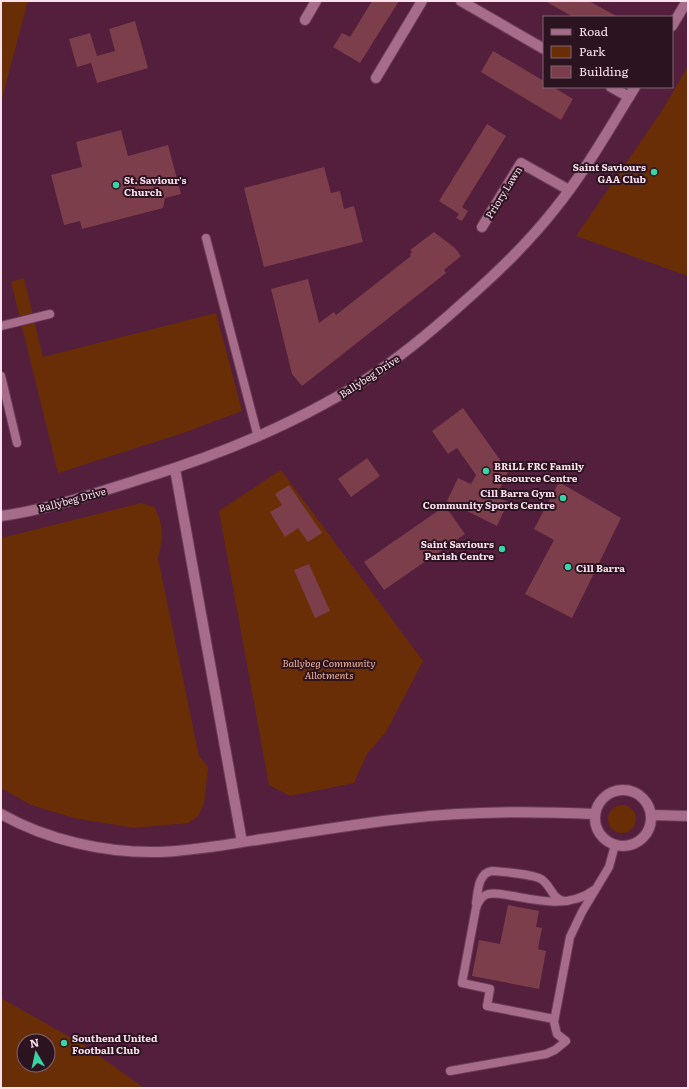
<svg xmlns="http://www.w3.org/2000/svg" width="689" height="1089" font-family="Literata,serif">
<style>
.green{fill:#6a2e06;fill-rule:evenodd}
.building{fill:#7c3e4b}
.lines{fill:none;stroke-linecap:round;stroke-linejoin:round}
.lane-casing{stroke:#693d58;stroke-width:10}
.street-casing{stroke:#693d58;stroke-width:12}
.secondary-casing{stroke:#693d58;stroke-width:12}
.lane{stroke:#a86c8b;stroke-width:8}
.street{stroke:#a86c8b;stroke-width:10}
.secondary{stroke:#a86c8b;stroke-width:10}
.poi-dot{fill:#39d4a5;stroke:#2b1320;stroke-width:1.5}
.labels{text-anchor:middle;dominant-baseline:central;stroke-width:4;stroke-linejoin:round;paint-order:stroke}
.poi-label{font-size:10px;font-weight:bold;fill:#fbe0ed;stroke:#2b1320;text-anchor:start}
.street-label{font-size:10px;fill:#fbe0ed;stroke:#2b1320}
.park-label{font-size:10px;font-style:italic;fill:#f1b495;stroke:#2b1320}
</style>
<rect width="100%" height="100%" fill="#531f3c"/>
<path class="green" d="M1 1H28L1 102Z
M688 66V276L576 236 663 109Z
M24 278 43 357 216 313 242 411 183 433 58 473 11 282Z
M281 470 423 661 386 732 367 754 354 783 290 796 269 785 219 511Z
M141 503 154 507C164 524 163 539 158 558L199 756 208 767 204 804 198 816 188 823 134 828 74 818 31 805 1 788V538Z
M608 819a14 14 0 1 1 28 0a14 14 0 1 1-28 0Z
M1 998 84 1045 144 1088H1ZM24 1041H48V1065H24Z"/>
<path class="building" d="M372 1H399L360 63 333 47 342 33 350 37Z
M545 1H589L618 17H573Z
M135 21 148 68 97 83 91 63 77 67 69 39 90 33 97 56 115 51 109 29Z
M493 51 544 81V87H553L573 99 561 120 481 72Z
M487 124 506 136 462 207 468 211 462 221 456 218 459 214 439 201Z
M121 130 128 156 168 145 181 194 165 198 163 208 82 229 80 221 64 225 51 175 82 167 76 142Z
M324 167 331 193 340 191 344 209 354 206 363 242 264 267 244 188Z
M434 232 455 248 461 256 444 270 446 273 302 386 292 374 271 289 308 279 319 323 334 312 336 315 411 256 410 254 412 252 410 250Z
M463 408 508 471 496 497 508 502 497 526 447 501 458 478 471 484 476 475 457 448 448 454 432 431Z
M367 458 380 476 351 497 338 479Z
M559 482 621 518 572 618 525 594 554 540 534 529Z
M289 485 322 533 308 542 298 528 285 537 270 512 282 505 275 494Z
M445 506 465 534 384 590 364 562Z
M309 564 330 611 315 618 294 570Z
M508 905 539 911 536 927 542 928 538 949 546 951 539 989 472 976 479 940 500 944Z"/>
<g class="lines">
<g class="lane-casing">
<path id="lane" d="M206 238 258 437
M1 326 50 314
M1 376 17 443
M476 903C478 891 478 873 492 871 506 872 528 874 539 878 551 883 551 899 564 901
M554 1019 487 1006 490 989 462 983 476 908C478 902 481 896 488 894 496 892 505 895 513 896 540 901 570 908 594 890
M450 1071 546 1054 555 1050 566 1041 557 1034 554 1022 570 937 582 912 609 867 615 845"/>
</g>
<g class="street-casing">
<path id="street" d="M461 1 544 49
M305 20 316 1
M376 78 422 1
M611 87 629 97
M482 227 521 163 569 190"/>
</g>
<g class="secondary-casing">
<path id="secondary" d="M672 26 687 1
M175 469 242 842
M1 516C51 509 99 492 147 477 209 458 267 435 324 404 338 396 352 389 365 380 401 357 433 330 465 301 497 273 528 243 554 210 585 172 609 129 635 87
M595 818a28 28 0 1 1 56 0a28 28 0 1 1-56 0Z
M1 814C47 840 105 853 158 852 194 851 228 844 263 839 309 832 355 824 401 819 465 811 530 811 594 814
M651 815 688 816"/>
</g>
<use href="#lane" class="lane"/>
<use href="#street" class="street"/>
<use href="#secondary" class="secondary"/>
</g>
<g class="poi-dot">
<circle cx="654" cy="172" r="4"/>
<circle cx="116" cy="185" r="4"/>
<circle cx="486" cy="471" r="4"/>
<circle cx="563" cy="498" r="4"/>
<circle cx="502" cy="549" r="4"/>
<circle cx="568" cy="567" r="4"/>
<circle cx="64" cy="1043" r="4"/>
</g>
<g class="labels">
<g class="poi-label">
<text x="646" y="166" text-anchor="end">Saint Saviours<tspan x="646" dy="12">GAA Club</tspan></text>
<text x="124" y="179">St. Saviour's<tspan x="124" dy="12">Church</tspan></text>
<text x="494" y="465">BRiLL FRC Family<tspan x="494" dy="12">Resource Centre</tspan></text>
<text x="555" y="492" text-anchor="end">Cill Barra Gym<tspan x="555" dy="12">Community Sports Centre</tspan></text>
<text x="494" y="543" text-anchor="end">Saint Saviours<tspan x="494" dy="12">Parish Centre</tspan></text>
<text x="576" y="567">Cill Barra</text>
<text x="72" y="1037">Southend United<tspan x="72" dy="12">Football Club</tspan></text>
</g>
<g class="street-label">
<text transform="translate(503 192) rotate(-58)">Priory Lawn</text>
<text transform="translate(369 376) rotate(-33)">Ballybeg Drive</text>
<text transform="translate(72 499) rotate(-15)">Ballybeg Drive</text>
</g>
<g class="park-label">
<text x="329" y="662">Ballybeg Community<tspan x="329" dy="12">Allotments</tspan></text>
</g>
</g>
<rect width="689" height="1089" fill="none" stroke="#fbe0ed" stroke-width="4"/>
<rect x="543" y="16" width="130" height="72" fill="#2b1320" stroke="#7e6572"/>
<rect x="551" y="29" width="20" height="6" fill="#a86c8b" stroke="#7e6572"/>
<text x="579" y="36" font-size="12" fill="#fbe0ed">Road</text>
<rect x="551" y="46" width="20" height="12" fill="#6a2e06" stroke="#7e6572"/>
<text x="579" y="56" font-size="12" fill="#fbe0ed">Park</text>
<rect x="551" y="66" width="20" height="12" fill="#7c3e4b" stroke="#7e6572"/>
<text x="579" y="76" font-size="12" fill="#fbe0ed">Building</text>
<g transform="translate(36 1053) rotate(351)"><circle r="19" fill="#2b1320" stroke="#7e6572"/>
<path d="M0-3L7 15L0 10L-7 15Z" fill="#39d4a5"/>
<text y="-6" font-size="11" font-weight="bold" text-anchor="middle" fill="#fbe0ed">N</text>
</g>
</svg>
